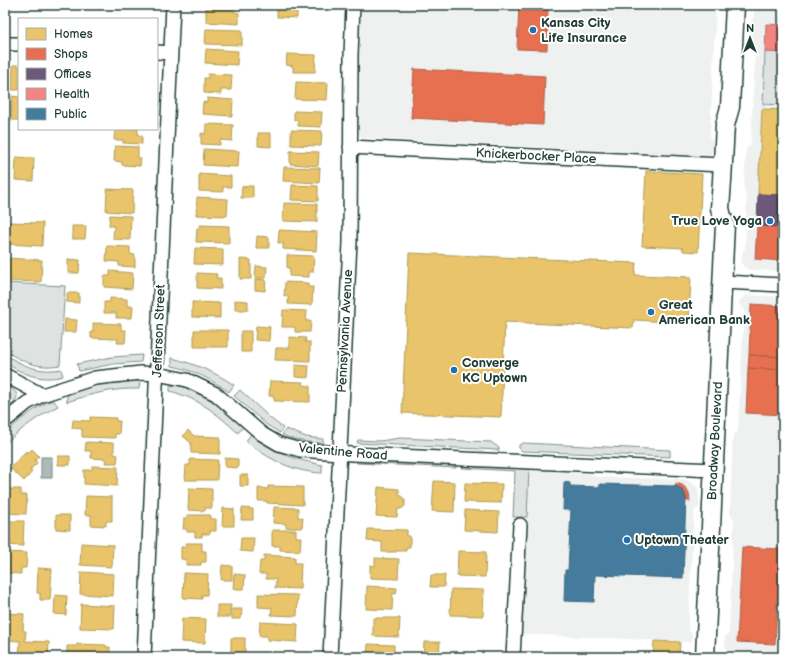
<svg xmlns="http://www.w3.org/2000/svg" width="788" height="662" font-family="'Balsamiq Sans',sans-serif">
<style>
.built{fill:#eef1f0}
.green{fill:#dee3e2;stroke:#7e908b}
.water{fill:#afbab7;stroke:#758883}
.homes{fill:#e9c46a;stroke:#ac9c5a}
.shops{fill:#e76f51;stroke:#ab6048}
.offices{fill:#6d597a;stroke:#565165}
.health{fill:#f28482;stroke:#b36f6b}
.public{fill:#457b9d;stroke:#3a687e}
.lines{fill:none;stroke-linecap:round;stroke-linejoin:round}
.minor-casing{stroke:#1f3d34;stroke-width:16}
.secondary-casing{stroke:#1f3d34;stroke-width:21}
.minor{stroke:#fff;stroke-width:13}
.secondary{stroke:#fff;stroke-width:18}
.poi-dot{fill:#1f6fb2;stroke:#fff;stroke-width:1.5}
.labels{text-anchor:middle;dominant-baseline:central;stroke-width:4;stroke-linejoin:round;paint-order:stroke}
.poi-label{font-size:13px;font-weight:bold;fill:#1f3d34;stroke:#fff;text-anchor:start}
.street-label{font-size:13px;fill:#1f3d34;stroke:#fff}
</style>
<rect width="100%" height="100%" fill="#fff"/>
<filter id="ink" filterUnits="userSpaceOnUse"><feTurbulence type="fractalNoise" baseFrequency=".025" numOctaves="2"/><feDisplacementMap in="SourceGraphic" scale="8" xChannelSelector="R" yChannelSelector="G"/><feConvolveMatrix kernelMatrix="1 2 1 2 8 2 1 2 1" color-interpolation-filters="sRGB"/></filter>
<g filter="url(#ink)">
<path class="built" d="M361 5H716L710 138 713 143V150L710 155 707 156 363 138 360 136 356 126Z
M756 5H783V271L750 270 744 267 741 263 742 253 745 248 747 197 744 190 746 149 751 144 755 55 751 35 752 21Z
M747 295 783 297V653L729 651 726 648 725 646V637L729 633 734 519 730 514 733 436 738 431 744 310 739 304 741 299Z
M529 469 590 474 597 477 679 479 686 480 694 484 698 489 699 500V507L695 510 694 512 688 629 692 634V642L520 634Z"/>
<path class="green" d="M765 52 783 53V105L763 104Z
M5 283 65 286 60 365C37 369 24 362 5 351Z
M5 355C25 366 38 373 61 369L63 376C40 382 24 374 5 363Z
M142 355 141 362 113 364 79 371 77 364 112 357Z
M172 358C195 364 215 372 234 385L229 392C211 379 193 370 172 366Z
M129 380 136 381 140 382 139 389C114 388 91 394 67 402V396C75 386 116 382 129 380Z
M5 385C10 388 17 390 17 397L14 403 5 411Z
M174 385C203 388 222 410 243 427L238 433C215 412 201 400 170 391V386Z
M240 390 269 417 283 428 280 433 267 425 234 396Z
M50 401H54L58 406C39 416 22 428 6 443L5 442V434C18 421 33 409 50 401Z
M286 429 306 437 323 439V443C308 443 296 441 282 435Z
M251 434C267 446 282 455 301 460 308 462 315 463 322 465V473C293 472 268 459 246 441Z
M400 438 491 442 499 448V450L357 443 358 440 380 441Z
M523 443 670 450V457L522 451 519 448V445Z
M357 460 456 465V468L357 463Z
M462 466 529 469 527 517H513L515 471 462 468Z"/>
<path class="water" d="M41 457H52V478H41Z"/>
<path class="homes" d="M277 5H297V18L277 17Z
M206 6 234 8V12L239 13V24L206 22Z
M206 29 242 30V45L205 44Z
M206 49 238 51 237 65 205 63Z
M287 54 316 55 315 72H293V66L286 65Z
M13 65H19V90H12Z
M208 74 232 75 231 90H221V94L204 93V78H208Z
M296 82 328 83 327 100 295 99Z
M12 96 19 97V120H11Z
M207 98 233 100 232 116 202 114 203 102 207 103Z
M762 109 783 110V195L758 194Z
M294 111 322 112 321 127 298 126V120H294Z
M206 124 233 125 232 141 220 140V145L201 144V133L205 134Z
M115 129H138V135L142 136V144L123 143V140H114Z
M291 130 322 131 321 146 291 145Z
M258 133H271V147L258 146Z
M115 146 138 147V158H141L140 166 122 165V162L114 161Z
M204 149 239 151 238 167 203 165Z
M290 151 319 152 318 166 290 164Z
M16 157 34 158 33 181 15 180Z
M284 167 320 168 319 183 283 181Z
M646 171 702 174 698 252 683 251V248L642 246Z
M199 174 231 176V187H223V192L199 191Z
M292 185 318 186V201L291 200Z
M242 186H253V198H241Z
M107 189 133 190 132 213 106 211Z
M197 197 228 199 227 216 196 215Z
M284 203 317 204V222L283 221Z
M110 215 131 216 130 240 113 239 114 226H109Z
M8 222 43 223 42 246 7 244Z
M200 225 229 226V243L196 242 197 228H200Z
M72 226H86L85 239H72Z
M279 230 317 232 316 251 283 249V243H278Z
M257 236 269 237V248H256Z
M107 246 130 247V254L135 255V267L119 266V262L106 261Z
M195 248 223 249V265L194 264Z
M409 253 636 263 635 275 691 277 689 320 669 319V322L634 320 633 328 505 322 501 417 402 413Z
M287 255 314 256 313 272H309V277L289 276 290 268H287Z
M6 258 42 260 41 282 6 281Z
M68 259 80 260 79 273H68Z
M240 259 251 260V279H240Z
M256 266 267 267 266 278H255Z
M110 271 133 273 132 289 104 287V276H110Z
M197 273 217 274 216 278H221V289L197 288Z
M255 279 266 280 265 291 255 290Z
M285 282 308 283V287H313L312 305 288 304V296H284Z
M67 293H79V303L67 302Z
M110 298 127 299V306H133L132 318H116V313H104V302H110Z
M235 300 248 301V310H235Z
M192 302 220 303V318L192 317Z
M283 310 307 311 306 321H311L310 332H295V327H282Z
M65 319 77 320 76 332H64Z
M93 323 121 324V330H126L125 343H117L118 339 91 338V332H93Z
M256 326 270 327 269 341 255 340Z
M194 330H228V347H194Z
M241 331H251V352H241Z
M289 337 306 338 305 342H310V361L275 360 276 348H289Z
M295 365 309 366 308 378 295 377Z
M270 381 303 382V385L310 386V402L274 401V396H269Z
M90 417 116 418V421H120L119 434H115V438L82 437V429L72 428 73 420 90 421Z
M188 430 194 436 220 437V454L191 453V443L183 436Z
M86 442 114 443V454L118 455 117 463H105L106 459 91 458V451H85Z
M32 449 39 456 35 460 37 463 30 470 32 472 24 481 10 468 26 451 28 453Z
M58 456H70V465H58Z
M225 458 238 459V468L225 467Z
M190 459 218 460 217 480H185L186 465H190Z
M92 466 118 467 117 486 84 484V470H92Z
M240 475H248V486H240Z
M434 481 455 482 454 512 432 511Z
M465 483 502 484 501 503 464 502Z
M268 486 303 487V505L267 503V501H258V488L268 489Z
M378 487 399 489V495L402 496 405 500V506L401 509H398L397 517 376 516Z
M189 488 212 489V508H205V511L188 510Z
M5 489H21V495H27L26 514 5 513Z
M86 496 112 497V521H106V526L91 525V515H85Z
M274 507 298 508V517L303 518 302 528H286V524L273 523Z
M223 508 234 509V526H222Z
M242 508 253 509V520H241Z
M465 510 499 512 498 532 464 530Z
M56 515H70V530L56 529Z
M187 515H210V519H216V531H210V534H202V537H195V532H187V529H183L184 518H187Z
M9 521H24L23 546 5 545V526H9Z
M368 529 407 530V536H410V547H406V551H396V552H382V542L367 541Z
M272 530H296V537H301L300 551 280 550V546H272Z
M241 538H254L253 552 240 551Z
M81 543 113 545 112 567 80 565Z
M186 543H202V551H206V562H201V565H186V560L181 559V547H186Z
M458 551 486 552 485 577 457 576Z
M5 552 27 553 26 568H21V574L5 573Z
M264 555 295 557V563H301L300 589 275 588 276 579H266V574H259L260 561H264Z
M375 558 399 559 398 579 370 578V565L375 566Z
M222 565 232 566V580H221Z
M38 568 52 569 50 600H40V593H37Z
M81 572 114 574 113 596 80 594Z
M184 573 208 574 207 595H202V599L183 598Z
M234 574 245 575 244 589H233Z
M431 575H445L444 587H430Z
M367 586 397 588 396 594 393 593 392 610 366 609Z
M451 589 484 590 483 616 450 615Z
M258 594 298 595 297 616 271 615 272 608 258 607Z
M55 595 67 596 66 615 54 614Z
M81 604 115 606 114 629 80 628Z
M217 605H231L230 617H217Z
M232 609H242L241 619H232Z
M6 613 24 614 23 631H26L25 641 49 642 48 657H19L20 641 5 640Z
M182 618 206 619 205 643 181 642Z
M373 618H400L399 637 373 636Z
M260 622 298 624 297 642 267 640V636H259Z
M231 638H245V653L231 652Z
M654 641 680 642 679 657H653Z
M424 642H440L439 657H423Z
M77 644 106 645V647H110V657H67V646H77Z
M368 644 394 645V657H367Z"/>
<path class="shops" d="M519 5H629V11L548 7 547 50 517 49Z
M414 69 545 76 543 125 411 118Z
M757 226 783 227V261L755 259Z
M751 304 783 306V357L749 355Z
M749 355 783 357V370L748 368Z
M748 368 783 370V415L746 413Z
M676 483 682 485 687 489 689 493 690 501H686V496L684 492 681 489 675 486Z
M742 547 780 549 775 644 737 642Z"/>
<path class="offices" d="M758 194 783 195V227L757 226Z"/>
<path class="health" d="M766 24 783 25V53L765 52Z"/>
<path class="public" d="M564 482 570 483V486L600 487V484L675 486 681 489 684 492 686 499 683 578 595 575 594 602 564 601 565 570H568L571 510H563Z"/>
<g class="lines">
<g class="minor-casing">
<path id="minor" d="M5 44H19
M157 52 171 53
M350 147 722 165
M722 282 783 285
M5 375 42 395
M5 421 27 403 42 395 95 378 141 373 157 374 187 380 216 394 262 434 279 444 300 450 352 454 714 470
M144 657 173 5
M330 657 350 242 351 55 353 5
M513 657 520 525"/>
</g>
<g class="secondary-casing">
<path id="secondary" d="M705 657 725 224 722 217 720 208 722 181 725 125 730 107 735 5"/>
</g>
<use href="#minor" class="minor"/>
<use href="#secondary" class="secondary"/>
</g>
</g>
<g class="poi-dot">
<circle cx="533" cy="30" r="4"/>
<circle cx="770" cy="221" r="4"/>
<circle cx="651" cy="312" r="4"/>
<circle cx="454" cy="370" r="4"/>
<circle cx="627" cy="540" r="4"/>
</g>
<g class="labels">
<g class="poi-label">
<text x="541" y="23">Kansas City<tspan x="541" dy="15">Life Insurance</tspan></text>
<text x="762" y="221" text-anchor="end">True Love Yoga</text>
<text x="659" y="305">Great<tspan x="659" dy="15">American Bank</tspan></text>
<text x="462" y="363">Converge<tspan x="462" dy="15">KC Uptown</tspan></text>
<text x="635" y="540">Uptown Theater</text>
</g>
<g class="street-label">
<text transform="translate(536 156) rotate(3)">Knickerbocker Place</text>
<text transform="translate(159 331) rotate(-88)">Jefferson Street</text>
<text transform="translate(345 331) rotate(-87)">Pennsylvania Avenue</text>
<text transform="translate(715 441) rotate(-87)">Broadway Boulevard</text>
<text transform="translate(343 452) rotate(5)">Valentine Road</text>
</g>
</g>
<rect width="788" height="662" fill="none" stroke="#fff" stroke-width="20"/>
<rect x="10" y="10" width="768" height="642" fill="none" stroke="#1f3d34" stroke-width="1.5" filter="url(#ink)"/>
<rect x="18" y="18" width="140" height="112" fill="#ffffff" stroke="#a5b1ae"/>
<rect x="26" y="28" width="20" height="12" fill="#e9c46a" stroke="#a5b1ae"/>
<text x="54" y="38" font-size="12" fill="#1f3d34">Homes</text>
<rect x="26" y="48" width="20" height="12" fill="#e76f51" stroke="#a5b1ae"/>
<text x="54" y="58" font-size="12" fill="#1f3d34">Shops</text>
<rect x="26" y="68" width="20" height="12" fill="#6d597a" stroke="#a5b1ae"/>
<text x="54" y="78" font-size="12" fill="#1f3d34">Offices</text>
<rect x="26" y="88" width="20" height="12" fill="#f28482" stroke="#a5b1ae"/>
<text x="54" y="98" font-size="12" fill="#1f3d34">Health</text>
<rect x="26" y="108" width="20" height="12" fill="#457b9d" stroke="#a5b1ae"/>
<text x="54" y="118" font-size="12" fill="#1f3d34">Public</text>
<g transform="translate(750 38)" stroke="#ffffff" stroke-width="3" paint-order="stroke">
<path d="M0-3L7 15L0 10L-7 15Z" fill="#1f3d34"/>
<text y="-6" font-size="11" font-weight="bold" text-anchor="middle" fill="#1f3d34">N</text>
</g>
</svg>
